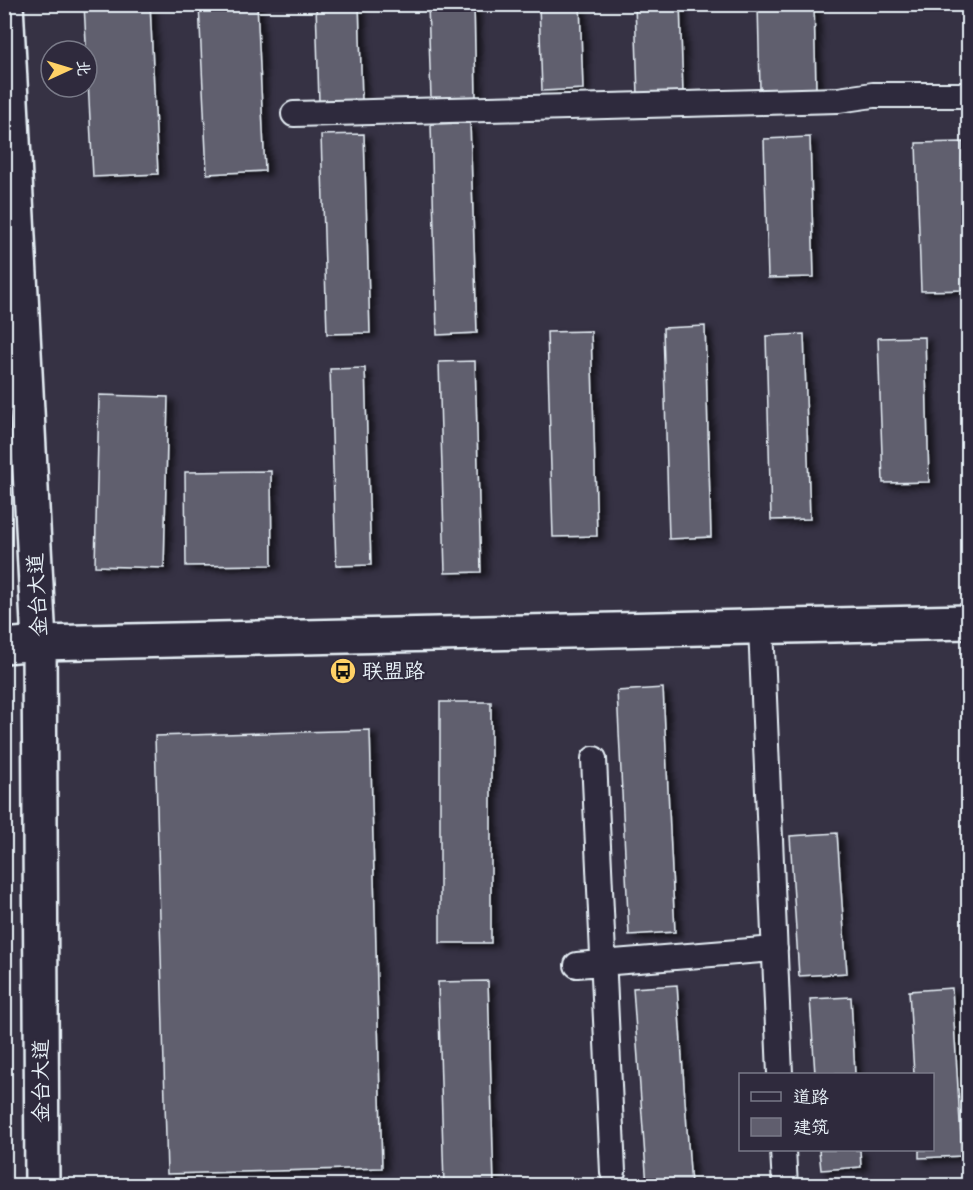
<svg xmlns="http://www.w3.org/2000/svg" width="973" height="1190" font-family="'Comic Neue','LXGW WenKai TC',sans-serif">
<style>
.building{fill:#605e6e;stroke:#e8f1f8;stroke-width:1.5;filter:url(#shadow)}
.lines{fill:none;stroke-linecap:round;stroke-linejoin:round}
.minor-casing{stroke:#e8f1f8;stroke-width:28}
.secondary-casing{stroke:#e8f1f8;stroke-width:38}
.primary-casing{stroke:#e8f1f8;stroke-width:38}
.minor{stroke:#2f2a3d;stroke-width:24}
.secondary{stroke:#2f2a3d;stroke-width:33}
.primary{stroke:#2f2a3d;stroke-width:33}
.labels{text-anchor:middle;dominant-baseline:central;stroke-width:4.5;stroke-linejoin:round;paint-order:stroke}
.street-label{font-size:21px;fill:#e8f1f8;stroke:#2f2a3d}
.poi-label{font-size:21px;fill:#e8f1f8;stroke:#2f2a3d;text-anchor:start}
</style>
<defs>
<filter id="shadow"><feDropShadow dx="6" dy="4" stdDeviation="3" flood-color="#0009"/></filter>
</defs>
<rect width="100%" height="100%" fill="#363244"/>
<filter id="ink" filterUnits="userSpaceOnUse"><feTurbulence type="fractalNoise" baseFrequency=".0167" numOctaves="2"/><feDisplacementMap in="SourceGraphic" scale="12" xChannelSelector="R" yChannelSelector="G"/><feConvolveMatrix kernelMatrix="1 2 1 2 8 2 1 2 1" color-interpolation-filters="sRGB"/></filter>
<g filter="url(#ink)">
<path class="building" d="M84 4H150L158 174 93 177Z
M199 4H257L265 171 207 174Z
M316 4H359L362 101 319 102Z
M428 4H474L476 98 431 99Z
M539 4H580L583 89 542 91Z
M635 4H680L683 94 638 96Z
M758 4H814L816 89 760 90Z
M965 4H968V48H966Z
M470 123 477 333 437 335 431 124Z
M364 134 370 333 327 334 321 135Z
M810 137 814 277 768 278 764 139Z
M963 142 968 290 921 291 916 143Z
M705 326 711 537 669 539 663 328Z
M591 331 597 536 553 537 547 332Z
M804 334 810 519 771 520 766 336Z
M925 337 929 482 883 483 878 338Z
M475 361 481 572 445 573 439 362Z
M365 368 371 565 336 566 330 369Z
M99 395 168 397 164 568 95 566Z
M271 471 272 565 186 566 185 472Z
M663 688 675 932 629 935 617 691Z
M440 702H491V943H440Z
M370 730 382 1168 167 1174 155 736Z
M837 833 847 973 799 976 790 836Z
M488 981 494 1186H444L438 982Z
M677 985 691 1186H647L633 988Z
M952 988 962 1156 919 1158V1150H932V1074H914L909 991Z
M851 997 855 1074H815L810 999Z
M819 1150H860L861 1167 821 1170Z"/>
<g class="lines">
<g class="minor-casing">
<path id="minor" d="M294 114 838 100 873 95H968
M761 627 780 1074
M594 759 613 1172
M577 965 775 949
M783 1150 785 1186"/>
</g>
<g class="secondary-casing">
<path id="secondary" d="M4 646 39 643 968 622"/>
</g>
<g class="primary-casing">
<path id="primary" d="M6 4 39 643 42 1186"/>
</g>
<use href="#minor" class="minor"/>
<use href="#secondary" class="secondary"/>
<use href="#primary" class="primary"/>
</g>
</g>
<defs>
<g id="bus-disc" transform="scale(1.35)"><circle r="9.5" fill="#ffd166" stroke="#2f2a3d"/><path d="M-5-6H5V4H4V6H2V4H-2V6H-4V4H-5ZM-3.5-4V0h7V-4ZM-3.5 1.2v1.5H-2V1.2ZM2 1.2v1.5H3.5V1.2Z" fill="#111"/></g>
</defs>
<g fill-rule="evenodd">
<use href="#bus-disc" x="343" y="671"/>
</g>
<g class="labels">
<g class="street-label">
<text transform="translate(37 595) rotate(-93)">金台大道</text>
<text transform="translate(41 1081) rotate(-90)">金台大道</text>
</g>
<g class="poi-label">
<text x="362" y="671">联盟路</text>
</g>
</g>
<rect width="973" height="1190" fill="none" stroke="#2f2a3d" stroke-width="24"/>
<rect x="12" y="12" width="949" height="1166" fill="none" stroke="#e8f1f8" stroke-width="2" filter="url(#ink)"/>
<rect x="739" y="1073" width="195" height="78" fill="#2f2a3d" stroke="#797a88" stroke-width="1.5"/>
<rect x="751" y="1092" width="30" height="9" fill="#2f2a3d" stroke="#797a88" stroke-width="1.5"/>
<text x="793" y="1103" font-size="18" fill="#e8f1f8">道路</text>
<rect x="751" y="1118" width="30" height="18" fill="#605e6e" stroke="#797a88" stroke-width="1.5"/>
<text x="793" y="1133" font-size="18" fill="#e8f1f8">建筑</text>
<g transform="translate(69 69) rotate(86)"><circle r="28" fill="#2f2a3d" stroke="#797a88" stroke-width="1.5"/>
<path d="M0-4.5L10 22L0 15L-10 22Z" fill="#ffd166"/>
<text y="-9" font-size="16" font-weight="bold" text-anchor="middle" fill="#e8f1f8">北</text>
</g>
</svg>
